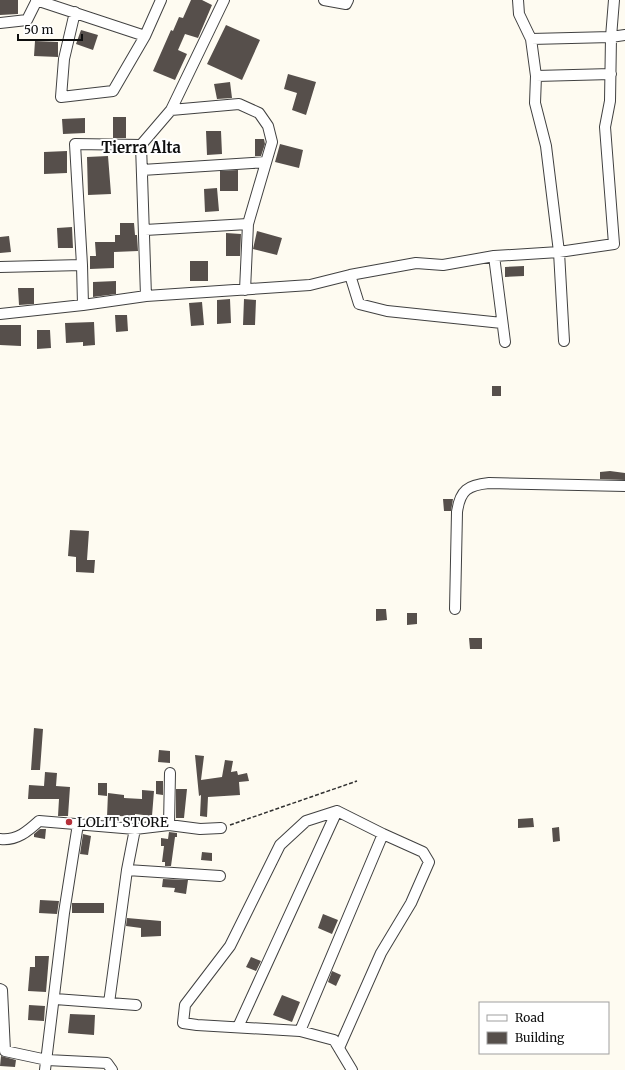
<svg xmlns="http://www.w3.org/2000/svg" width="625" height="1070" font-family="Merriweather,serif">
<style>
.building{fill:#564f4b}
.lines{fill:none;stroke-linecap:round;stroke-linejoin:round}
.minor-casing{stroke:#414141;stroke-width:12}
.path{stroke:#303030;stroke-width:1.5;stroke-dasharray:4 2;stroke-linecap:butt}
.minor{stroke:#fff;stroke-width:10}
.poi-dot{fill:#b5303a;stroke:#fff;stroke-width:1.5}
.labels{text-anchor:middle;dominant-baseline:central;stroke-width:4;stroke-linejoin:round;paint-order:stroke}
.poi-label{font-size:14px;fill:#0e0e0e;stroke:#fff;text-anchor:start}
.neighbourhood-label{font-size:15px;font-weight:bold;fill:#0e0e0e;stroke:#fff}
</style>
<rect width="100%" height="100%" fill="#fefbf1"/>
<path class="building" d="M0 0H18V14L0 15Z
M191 0H202L212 5 198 38 185 34 178 50 187 54 175 80 153 71 171 30 173 31 179 17 183 18Z
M226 25 260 40 242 80 207 64Z
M81 30 98 35 93 50 76 44Z
M35 41 58 42V57L34 56Z
M288 74 316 82 306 115 292 110 297 93 284 89Z
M230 82 232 98 217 99 214 84Z
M113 117H126V138H113Z
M85 118V133L63 134 62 119Z
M206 131H221L222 154 207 155Z
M255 139H264L265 144 261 156H255Z
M280 144 303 150 299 168 275 162Z
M67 151V173L44 174V152Z
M108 156 111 194 88 195 87 157Z
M238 170V191H220V171Z
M217 188 219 211 205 212 204 189Z
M120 223H134L135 235H137L138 251 114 252V268L90 269V256H96L95 242H115V235H120Z
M72 227 73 248H58L57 228Z
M257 231 282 238 277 255 253 249Z
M226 233 241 234 240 256H226Z
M9 236 11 252 0 253V237Z
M190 261H208V281H190Z
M524 266V276L505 277V267Z
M116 281V294L93 297V282Z
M18 288H34V304L19 305Z
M230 299 231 323 217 324V300Z
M244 299 256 300 255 325H243Z
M202 302 204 325 191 326 189 303Z
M115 315H127L128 331 116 332Z
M94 322 95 345 83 346V342L66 343 65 323Z
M0 325H21V346L0 345Z
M37 330H50L51 348 37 349Z
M492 386H501V396H492Z
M610 471 625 473V480L600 479V472Z
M443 499H453L451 511H444Z
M70 530 89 531 87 560H95L94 573 76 572V557L68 556Z
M376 609H386L387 620 376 621Z
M407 613H417V624L407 625Z
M469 638H482V649H470Z
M34 728 43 729 40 770H31Z
M159 750 170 751V763L158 762Z
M195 755 204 756 201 780 222 777 225 760 233 761 231 772 237 771 238 775 247 773 249 781 239 782 240 795 208 797 207 817 200 816 201 795 199 796Z
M45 772 57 773 56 786 70 787 68 816H58L59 799H28L29 785 44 786Z
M156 781H163V795L156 794Z
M98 783H107V796L98 795Z
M176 789H187L184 818H176Z
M142 790 154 791 152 816 135 814V817L119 816V818L107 817 108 793 124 795V798L142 799Z
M533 818 534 827 518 828V819Z
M559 827 560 841 553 842 552 828Z
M40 829H46L45 839 34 837V834Z
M169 832 177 833V837H175L171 866H165V862H162L164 846H161V838L168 839Z
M83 834 91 836 88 855 80 854Z
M202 852 212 853V861L201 860Z
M163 879 188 880 186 894 174 892 175 888 162 887Z
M40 900 59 901 57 914 39 913Z
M72 903H104V913H72Z
M323 914 338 920 332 934 318 928Z
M127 918 161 921V936L141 937V928L126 926Z
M35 956H49L46 992 28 991 30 967H35Z
M251 957 261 961 256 971 246 967Z
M332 971 341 975 336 986 328 982Z
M282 995 300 1002 292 1022 273 1015Z
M29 1005 45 1006 44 1021 28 1020Z
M70 1014 95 1015 94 1035 68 1033Z
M1 1056 16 1060 15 1067 0 1066Z"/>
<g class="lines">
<g class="minor-casing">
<path id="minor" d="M36 0 145 36
M324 0 346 4 348 0
M518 0 519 14 531 39 536 76 535 103 546 146 559 252 564 341
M75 12 64 59 61 97 113 91 145 36 161 0
M0 23 27 20 37 0
M531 39 611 37 625 35
M536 76 611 74
M171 110 239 104 259 113 268 126 272 142 248 224 245 290
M142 170 266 162
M145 230 248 224
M494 256 505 342
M0 267 82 265
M350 275 359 304 387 311 502 323
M146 296 141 145 171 110 224 0
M83 305 82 265 75 144 141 145
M0 314 83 305 146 296 310 285 350 275 416 263 443 265 494 256 559 252 614 244 605 127 610 101 611 37 614 0
M455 609 457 512C460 490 468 485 489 483L625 486
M169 825 200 829 221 828
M0 839C17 841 28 831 39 821L135 829 169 825 170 773
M127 870 220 876
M0 989 2 990 5 1051 47 1060 107 1063 112 1070
M55 999 109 1003 127 870 135 829
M109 1003 136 1005
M238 1027 337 811
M300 1031 383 834
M339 1048 381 953 411 903 429 862 423 852 383 834 337 811 306 821 280 845 230 946 185 1005 183 1023 197 1025 300 1031 334 1040 352 1070
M45 1070 64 913 78 824"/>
</g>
<path class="path" d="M230 825 357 781"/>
<use href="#minor" class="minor"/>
</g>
<circle class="poi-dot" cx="69" cy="822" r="4"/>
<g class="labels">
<g class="poi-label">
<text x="77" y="822">LOLIT STORE</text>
</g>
<g class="neighbourhood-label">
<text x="141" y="147">Tierra Alta</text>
</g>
</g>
<rect x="479" y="1002" width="130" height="52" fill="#ffffff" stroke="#9f9f9f"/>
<rect x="487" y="1015" width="20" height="6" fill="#ffffff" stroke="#9f9f9f"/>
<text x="515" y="1022" font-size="12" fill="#0e0e0e">Road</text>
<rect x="487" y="1032" width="20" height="12" fill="#564f4b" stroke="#9f9f9f"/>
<text x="515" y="1042" font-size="12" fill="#0e0e0e">Building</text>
<path d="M18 34v6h64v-6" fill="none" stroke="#0e0e0e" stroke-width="2"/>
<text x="24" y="34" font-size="12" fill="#0e0e0e" stroke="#ffffff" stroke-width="3" paint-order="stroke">50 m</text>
</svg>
